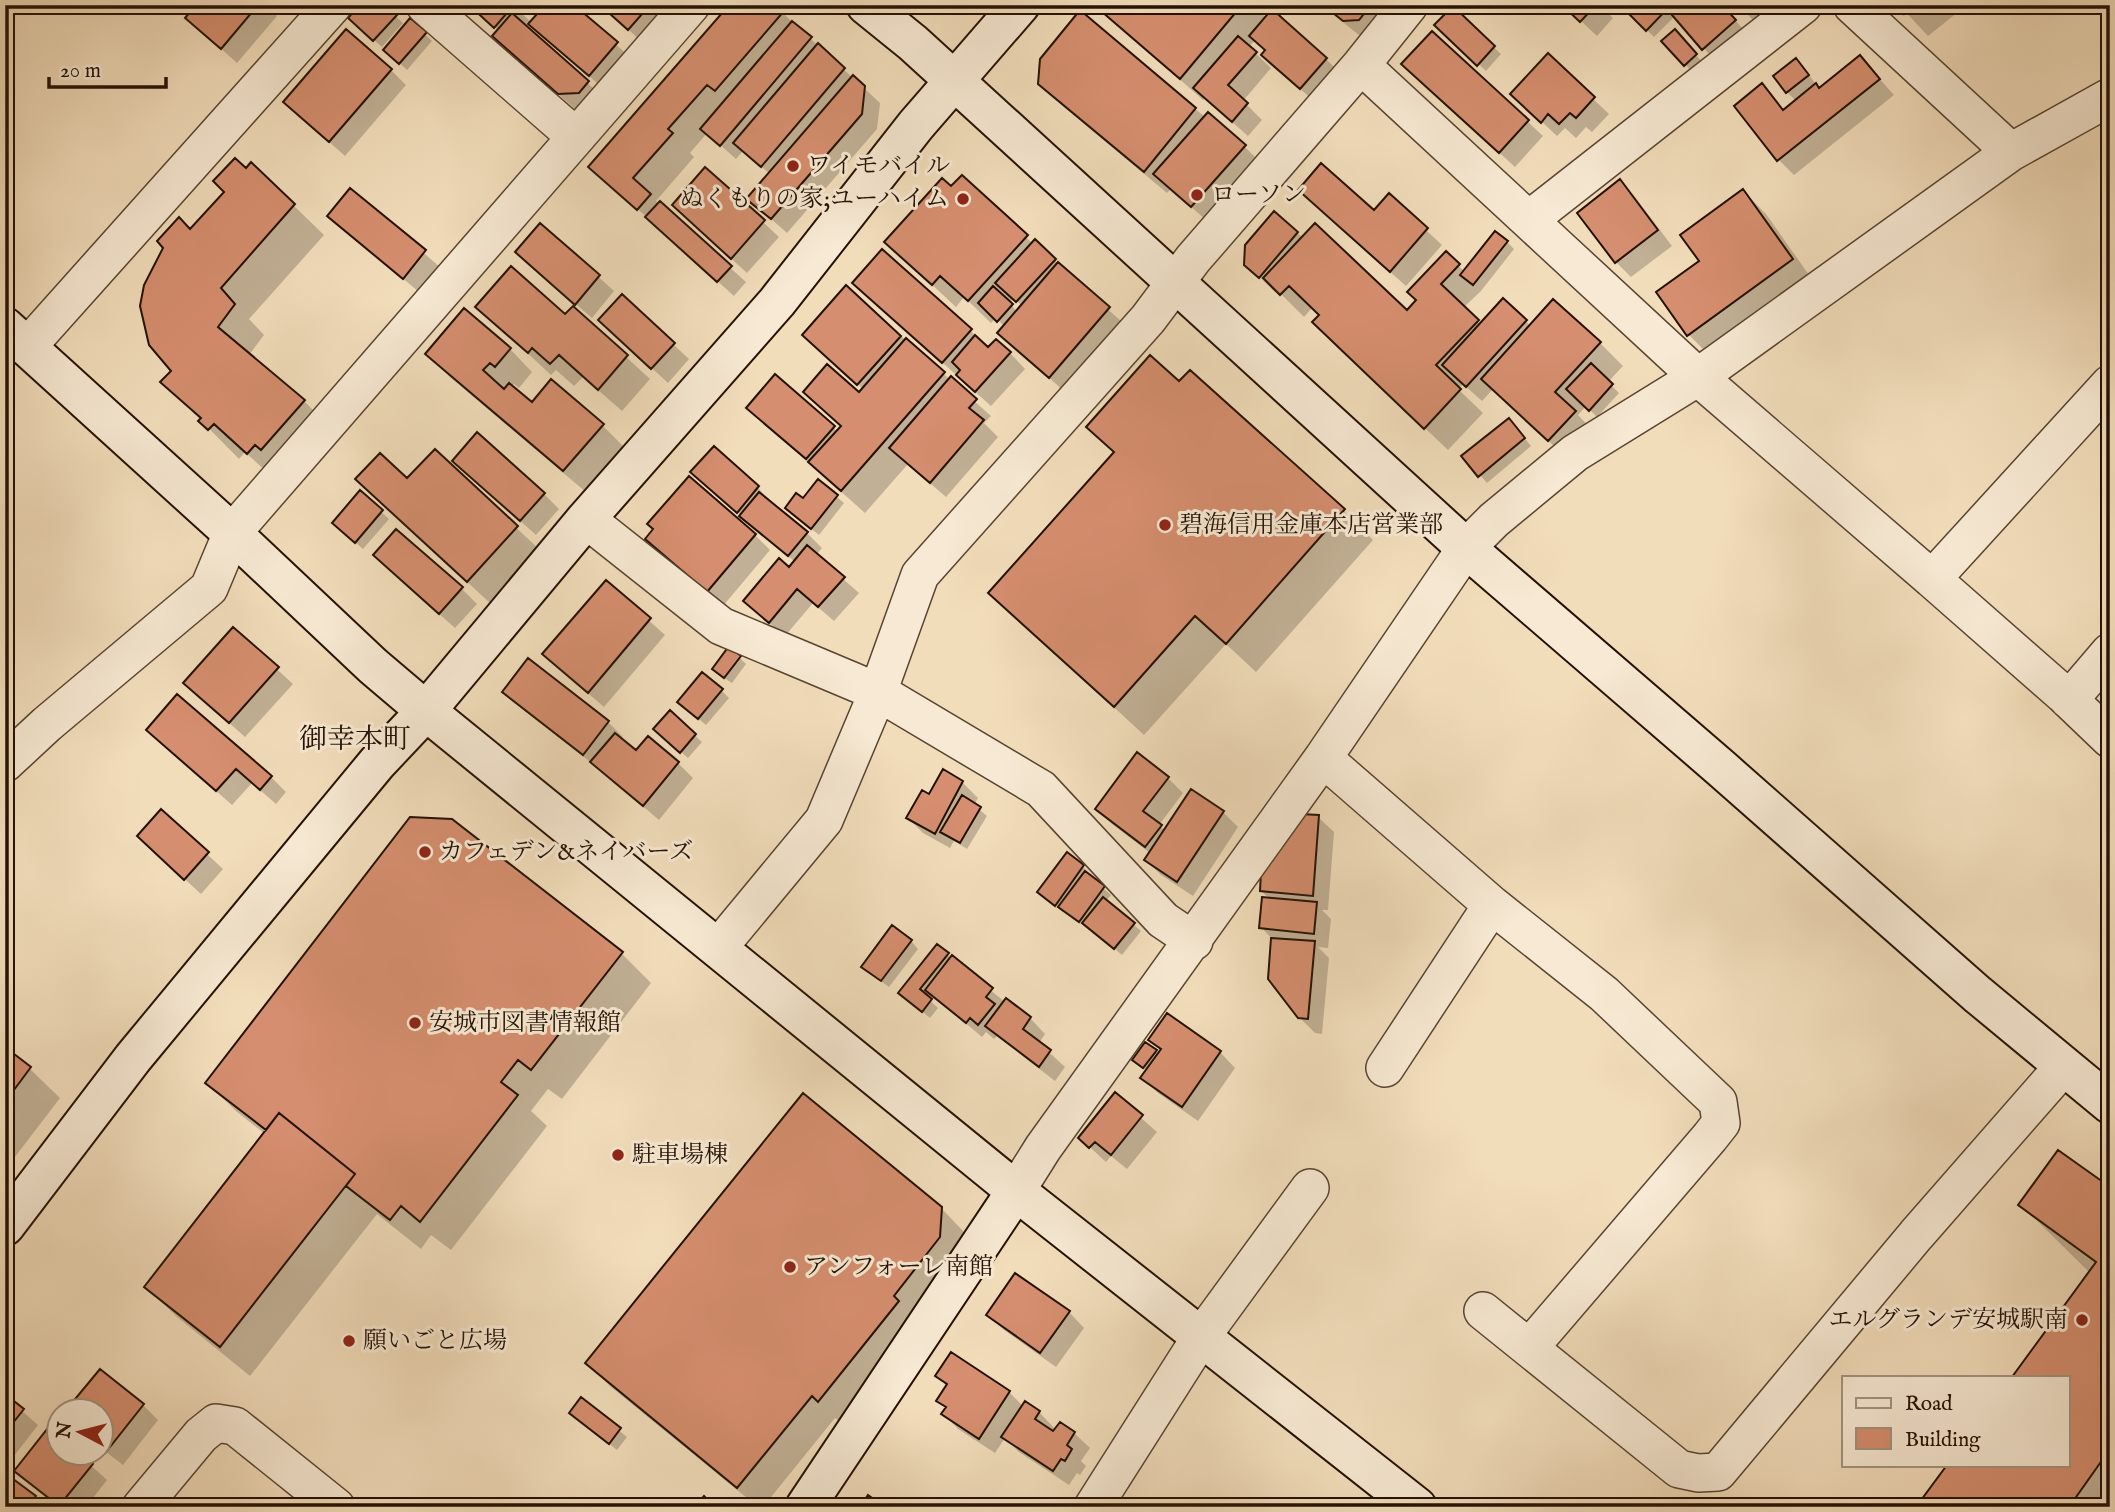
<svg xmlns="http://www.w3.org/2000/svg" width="2115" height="1512" font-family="'IM FELL English','Noto Serif JP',serif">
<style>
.shadow{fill:#0003;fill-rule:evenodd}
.building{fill:#d58e6f;stroke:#241104;stroke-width:2}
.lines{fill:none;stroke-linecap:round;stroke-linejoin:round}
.street-casing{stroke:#584432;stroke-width:40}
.secondary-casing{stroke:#241104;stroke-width:42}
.street{stroke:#f7e9d3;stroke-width:37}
.secondary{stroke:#f7e9d3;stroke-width:38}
.poi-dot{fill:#8f2418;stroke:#f7e9d3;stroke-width:2.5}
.labels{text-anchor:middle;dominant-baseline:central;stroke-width:6;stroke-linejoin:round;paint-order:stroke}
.poi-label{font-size:24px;fill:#241104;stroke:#f7e9d3;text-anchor:start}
.quarter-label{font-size:28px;fill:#241104;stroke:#f7e9d3}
</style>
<rect width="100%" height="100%" fill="#f2ddbb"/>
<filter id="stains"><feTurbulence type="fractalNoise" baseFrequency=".00286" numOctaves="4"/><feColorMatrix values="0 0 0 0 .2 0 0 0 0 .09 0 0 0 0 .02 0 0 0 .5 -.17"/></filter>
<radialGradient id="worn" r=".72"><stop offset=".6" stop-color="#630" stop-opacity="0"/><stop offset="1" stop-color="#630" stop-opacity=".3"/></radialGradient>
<path class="shadow" d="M177 5H188L183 11Z
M198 5H267L277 16 237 63 187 18Z
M384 5 403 23 382 47 357 25Z
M470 5H526L520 12 532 23 572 5 632 59 605 90 528 22 524 26 603 97 594 108 575 109 510 51 499 31Z
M602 5H678L644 44Z
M774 5 880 103 877 129 787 233 749 199 770 174 743 151 736 159 707 133 690 153 694 157 656 201 746 282 734 296 591 167Z
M950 5H986L982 11 955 10Z
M1096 5H1254L1266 18 1326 59 1341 74 1316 103 1279 70 1267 51 1255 40 1249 47 1271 68 1243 101 1262 120 1248 136 1205 98 1203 100Z
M1322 5H1399L1375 35 1360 36Z
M1564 5H1604L1602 7 1613 18 1597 36Z
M1640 5H1671L1678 12 1722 5 1749 36 1718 64 1675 16 1654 37 1631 14Z
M1739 5H1788L1760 28Z
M1899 5H1967L1928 36Z
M1453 8 1501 54 1486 71 1437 25Z
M425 34 432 41 407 70 385 49Z
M1682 39 1703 63 1692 72 1685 64Z
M1548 56 1609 114 1592 132 1586 127 1576 138 1565 128 1557 136 1528 109Z
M1860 57 1894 95 1794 175 1779 160 1736 106 1761 86 1785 111 1796 101 1787 92 1803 67 1820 90Z
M391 70 406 85 345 156 301 117Z
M1419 79 1527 121 1543 136 1515 167Z
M1040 84 1195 109 1245 147 1260 162 1207 221 1171 189 1167 193 1064 107Z
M251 164 324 235 249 319 264 335 249 355 304 401 334 431 278 482 245 452 239 459 163 382 173 371 190 231Z
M706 169 779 237 747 273 689 220Z
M1620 182 1635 197 1672 246 1631 277 1616 262Z
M951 188 1026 237 1033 244 1035 242 1124 324 1065 392 999 333 1005 327 996 318 991 323 964 297 956 307 886 242ZM1014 298 1023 307 1018 312 1009 303Z
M350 190 440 267 420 293 330 216Z
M1743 191 1766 214 1814 282 1711 357 1688 334 1701 262Z
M1389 196 1442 245 1406 286 1315 205 1374 212Z
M541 225 614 291 592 318 533 267Z
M1297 233 1407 313 1418 300 1446 254 1465 272 1507 242 1514 249 1481 291 1463 308 1481 325 1503 301 1531 326 1553 301 1600 343 1623 366 1608 382 1619 393 1597 417 1586 406 1578 415 1597 435 1572 463 1493 389 1482 401 1463 384 1458 389 1483 413 1448 450 1337 345 1321 315 1313 307 1304 317 1277 290 1275 292 1246 264Z
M882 251 971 331 985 347 1010 353 1025 369 991 406 870 298Z
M847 288 991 416 984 423 998 437 946 497 908 464 865 513 764 423 775 377 838 432 842 427 805 392 859 394 863 389 820 350Z
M622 297 689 359 668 383 616 335Z
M478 307 565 317 573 308 650 379 622 411 583 377 574 386 556 370 551 375Z
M510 349 532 372 519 388 514 384 511 387 532 405 602 425 625 448 587 493 450 377 427 354Z
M1190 372 1344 511 1373 540 1256 672 1226 644 1144 735 990 593 1115 453 1089 427 1179 383Z
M1516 427 1531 446 1487 483 1480 475Z
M714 448 758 488 773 503 772 504 807 533 822 548 816 555 859 593 834 621 813 603 785 636 761 616 795 562 708 487Z
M435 452 540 550 491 604 381 502 407 481Z
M470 476 544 494 559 509 536 535Z
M818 481 844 503 819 535 794 515Z
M360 493 389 519 363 549 341 530Z
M755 535 770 550 723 606 648 539Z
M390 570 461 588 477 604 455 628Z
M606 582 665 635 604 707 560 669Z
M233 629 293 684 245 737 201 698Z
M739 657 746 664 732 683 721 676Z
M505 691 608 722 623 737 621 740 636 753 678 763 693 778 659 820 598 768 520 707Z
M722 691 729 698 706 725 687 709Z
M670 713 702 742 688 758 663 736Z
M164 745 271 777 286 792 276 804 252 783 232 805Z
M1168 778 1183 793 1159 825 1165 831 1223 812 1238 827 1193 896 1161 875 1146 860 1150 853 1112 824 1097 809Z
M962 782 978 798 974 805 987 816 967 849 954 841 950 848 923 833 908 818 930 796Z
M161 811 223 869 201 894 155 852Z
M1318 817 1334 832 1328 910H1322L1331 919 1328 948 1318 947 1329 958 1322 1034 1315 1033 1299 1017 1273 940 1261 927 1270 899 1261 891Z
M1067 854 1083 867 1090 874 1089 876 1111 895 1106 901 1141 931 1122 955 1088 926 1087 928 1064 910 1063 912 1039 892Z
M911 941 918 949 889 987 871 974Z
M622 954 651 983 562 1099 548 1089 531 1111 547 1126 451 1250 431 1235 421 1249 377 1214 250 1376 176 1316 146 1287 265 1134 237 1112 207 1083Z
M947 955 1005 1002 1006 1000 1030 1018 1045 1034 1039 1043 1065 1067 1055 1081 997 1036 994 1039 986 1032 982 1037 930 993 926 997 938 1008 930 1018 908 1000Z
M1150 1040 1220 1052 1235 1068 1198 1121 1158 1093 1143 1078 1147 1071 1134 1060 1156 1051 1159 1055 1161 1051Z
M5 1050 30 1069 60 1098 5 1170Z
M1115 1095 1157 1132 1127 1169 1111 1156 1106 1162 1080 1138Z
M2110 1190V1507H1919L1949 1465H2068V1377H2014L2090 1273 2020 1204Z
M941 1208 964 1232 963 1261 842 1423 835 1418 763 1507H758L610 1386 587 1363Z
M1069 1312 1084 1328 1056 1367 1004 1330 988 1315Z
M100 1371 143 1405 158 1420 123 1465 102 1449V1410H69Z
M937 1376 1009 1392 1023 1406 1039 1412 1056 1430 1074 1433 1090 1448 1081 1461 1086 1466 1080 1475 1077 1473 1069 1485 1019 1452 1005 1438 995 1453 958 1429 943 1413 947 1409 938 1400 947 1386Z
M5 1396 38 1425 7 1465 5 1464Z
M581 1400 627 1437 617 1450 579 1420Z
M60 1452H76L107 1480 86 1507H58L17 1471Z
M35 1497 44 1507H5Z"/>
<path class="building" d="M196 5H258L221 49 185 18Z
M359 5H386L397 15 373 41 348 18Z
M469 5H514L494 28Z
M545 5H574L618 42 589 76 528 24Z
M600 5H650L628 30Z
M729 5H777L784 11 715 91 707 85 668 129 673 133 633 178 651 194 637 210 588 167Z
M1094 5H1242L1180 79Z
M1323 5H1371L1359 20 1343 21Z
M1562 5H1596L1580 22Z
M1638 5H1671L1646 31 1629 14Z
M1683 5H1722L1736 20 1702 50 1672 15Z
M1897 5H1915L1904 14Z
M1453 6 1495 46 1477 66 1434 25Z
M1272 9 1327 58 1300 89 1261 55 1265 50 1249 36Z
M1080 10 1196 108 1144 172 1038 84 1040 59Z
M512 13 589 81 579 93 558 94 492 36Z
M410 18 427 32 399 64 383 50Z
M792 21 812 37 720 146 700 129Z
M346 29 392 69 329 142 283 102Z
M1675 29 1697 54 1684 66 1661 41Z
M1432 31 1529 120 1499 153 1401 64Z
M1238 36 1257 52 1228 85 1248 103 1232 122 1193 88Z
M818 43 845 68 761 167 733 143Z
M1548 53 1595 97 1576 118 1570 113 1559 124 1548 114 1541 123 1510 94Z
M1860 55 1880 79 1777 161 1734 106 1762 83 1783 110 1816 83 1819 88Z
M1796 58 1809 75 1786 93 1773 76Z
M853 75 865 86 862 114 771 219 746 199Z
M1208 112 1246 145 1191 207 1153 174Z
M235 158 246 168 251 162 295 204 221 288 235 304 218 327 305 400 261 450 255 445 247 454 214 424 208 430 198 421 201 418 160 382 171 371 149 345 140 306 144 285 163 248 157 241 179 217 190 229 224 192 213 181Z
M1321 163 1374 210 1389 193 1428 228 1390 272 1298 190Z
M705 167 765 220 731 259 672 205Z
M962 175 1028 235 968 301 940 276 932 285 884 242 942 178 951 186Z
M1620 179 1658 230 1615 263 1577 213Z
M350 188 426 250 403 279 327 216Z
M1743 189 1793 259 1687 336 1656 292 1699 261 1680 235Z
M660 201 732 266 717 282 645 217Z
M1274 211 1298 232 1259 278 1244 265 1245 245Z
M540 223 600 275 575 305 515 252Z
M1315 223 1407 310 1416 300 1407 292 1446 251 1460 264 1441 284 1479 320 1436 365 1461 389 1424 429 1312 322 1319 315 1289 286 1280 295 1263 278Z
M1495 231 1508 241 1473 285 1460 275Z
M1035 239 1056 259 1016 302 995 283Z
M882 249 972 329 942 363 852 283Z
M1058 262 1110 307 1049 378 997 333Z
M511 266 565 314 573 306 628 355 598 390 559 355 550 364 532 348 528 353 475 307Z
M846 285 901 336 857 385 802 335Z
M993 286 1013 304 997 322 978 303Z
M622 294 675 343 651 369 598 320Z
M1503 298 1527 320 1466 387 1442 365Z
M1553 299 1601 342 1555 392 1576 411 1548 441 1481 379Z
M464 308 511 348 495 367 490 363 483 370 504 389 509 383 532 402 551 379 604 424 563 471 425 354Z
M975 335 988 347 996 339 1011 352 975 392 956 375 960 370 952 362Z
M906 338 945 372 841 491 808 462 841 426 803 392 827 364 859 392Z
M1150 355 1179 381 1190 370 1345 509 1226 644 1195 616 1114 707 988 593 1114 452 1086 427Z
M1591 363 1613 384 1589 411 1566 389Z
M775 374 835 426 806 459 746 408Z
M951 376 977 399 969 408 984 420 930 483 889 448Z
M1509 418 1525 438 1478 477 1461 456Z
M477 432 545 493 520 521 452 461Z
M714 446 759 486 737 513 690 472Z
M435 449 518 526 467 582 355 479 380 453 407 478Z
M689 476 756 534 707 592 645 539 653 529 647 524Z
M818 479 838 495 811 529 785 508 796 493 803 498Z
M360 490 383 510 355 543 332 523Z
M759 492 808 532 788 556 739 516Z
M396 529 463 587 439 614 373 555Z
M807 545 845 577 818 607 797 589 769 623 743 601 779 558 789 567Z
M606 580 651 618 588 693 542 654Z
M233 627 279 667 229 723 183 683Z
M729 646 741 656 724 678 712 669Z
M528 658 609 721 583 755 502 692Z
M702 672 723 689 698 719 677 702Z
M177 694 272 776 260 790 236 769 216 791 146 730Z
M670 710 696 734 680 753 653 729Z
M615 733 636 750 648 736 679 762 643 806 590 762Z
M1137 752 1169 777 1143 811 1162 825 1145 847 1095 809Z
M943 769 963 781 935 834 906 818 922 790 929 794Z
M1191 789 1224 811 1177 882 1144 860Z
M962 795 981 807 960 843 940 832Z
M161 809 209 852 184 880 137 836Z
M1300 814 1319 815 1313 896 1260 891 1261 871Z
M410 817 452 819 623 952 531 1070 518 1060 501 1082 518 1095 420 1222 401 1206 390 1220 346 1186 355 1174 279 1113 266 1130 205 1083Z
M1067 852 1084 865 1055 906 1037 892Z
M1085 871 1105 886 1079 922 1058 907Z
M1103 897 1135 923 1114 949 1082 923Z
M1262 897 1317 902 1314 934 1259 928Z
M892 925 912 940 881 981 861 967Z
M1271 938 1315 941 1308 1019 1298 1018 1268 979Z
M937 944 949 953 920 989 932 999 922 1012 898 993Z
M952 955 993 988 986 997 995 1004 978 1025 970 1018 966 1023 925 990Z
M1006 998 1031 1017 1023 1029 1051 1050 1039 1067 985 1026Z
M1167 1013 1221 1051 1182 1107 1140 1078 1161 1049 1148 1040Z
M1145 1042 1157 1050 1143 1068 1132 1060Z
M5 1047 31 1067 5 1102Z
M1115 1092 1143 1115 1111 1155 1095 1142 1089 1148 1078 1138Z
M803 1093 942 1207 940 1237 894 1296 899 1301 818 1402 812 1396 737 1488 585 1363Z
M279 1113 355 1174 220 1347 144 1287Z
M2058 1150 2110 1187V1449L2069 1507H1916L1947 1465H2068V1377H2012L2096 1262 2018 1205Z
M1015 1273 1070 1311 1040 1353 986 1315Z
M951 1352 1010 1391 979 1439 941 1414 946 1407 936 1401 947 1384 935 1376Z
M100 1369 144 1404 106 1452 102 1448V1410H66Z
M5 1394 24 1409 5 1433Z
M581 1397 621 1428 609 1444 569 1413Z
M1025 1401 1040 1411 1035 1419 1053 1431 1060 1422 1075 1432 1067 1445 1072 1449 1065 1461 1061 1459 1053 1471 1001 1437Z
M48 1428 60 1437V1452H79L93 1464 59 1506 14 1471Z
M5 1473 36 1496 28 1507H5Z
M868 1495 885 1507H860Z
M704 1496 715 1507H694Z"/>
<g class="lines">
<g class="street-casing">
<path id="street" d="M425 5 576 137
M1852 5 2011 152
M1361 65 1698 377 1932 579 2110 384
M1530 219 1803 5
M27 347 333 5
M586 519 721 626 878 692 1041 789 1163 920 1194 941
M1932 579 2063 694 2110 739
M2069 700 2110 652
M1323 758 1492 905 1604 994 1718 1102 1721 1123 1710 1137 1530 1347
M5 763 47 724 209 588 232 533 691 5
M718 948 824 820 878 692 920 575 1148 319 1193 259 1361 65 1409 5
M1385 1068 1492 905
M1016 1191 1043 1148 1323 758 1466 548 1494 520 1575 453 1698 377 2011 152 2110 97
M1483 1311 1679 1469 1698 1473 1718 1472 1916 1235 2063 1067
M141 1507 201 1435 216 1423 235 1426 336 1507
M1093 1507 1201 1337 1310 1188"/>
</g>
<g class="secondary-casing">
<path id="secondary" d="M866 5 913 43 1466 548 1722 769 1977 994 2110 1104
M5 327 232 533 373 666 426 711 1016 1191 1417 1507
M5 1226 133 1058 377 763 426 711 586 519 777 302 916 125 1020 5
M805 1507 1016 1191"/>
</g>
<use href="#street" class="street"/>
<use href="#secondary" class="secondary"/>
</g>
<g class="poi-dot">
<circle cx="793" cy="166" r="7"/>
<circle cx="1197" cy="195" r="7"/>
<circle cx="963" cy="199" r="7"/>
<circle cx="1165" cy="525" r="7"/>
<circle cx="425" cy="852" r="7"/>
<circle cx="415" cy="1023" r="7"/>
<circle cx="618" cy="1155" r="7"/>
<circle cx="790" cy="1267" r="7"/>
<circle cx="2082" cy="1320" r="7"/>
<circle cx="349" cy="1341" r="7"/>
</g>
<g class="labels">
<g class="poi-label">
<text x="807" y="166">ワイモバイル</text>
<text x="1211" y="195">ローソン</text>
<text x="949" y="199" text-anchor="end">ぬくもりの家;ユーハイム</text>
<text x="1179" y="525">碧海信用金庫本店営業部</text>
<text x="439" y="852">カフェデン&amp;ネイバーズ</text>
<text x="429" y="1023">安城市図書情報館</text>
<text x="632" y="1155">駐車場棟</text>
<text x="804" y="1267">アンフォーレ南館</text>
<text x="2068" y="1320" text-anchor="end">エルグランデ安城駅南</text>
<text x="363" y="1341">願いごと広場</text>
</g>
<g class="quarter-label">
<text x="355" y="740">御幸本町</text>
</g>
</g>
<rect width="2115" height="1512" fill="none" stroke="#f2ddbb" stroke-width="28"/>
<rect x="7" y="7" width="2101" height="1498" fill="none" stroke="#241104" stroke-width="3.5"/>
<rect x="14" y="14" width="2087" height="1484" fill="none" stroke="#241104" stroke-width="2"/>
<rect x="1842" y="1376" width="228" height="91" fill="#f7e9d3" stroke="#a39380" stroke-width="2"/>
<rect x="1856" y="1398" width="35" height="10" fill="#f7e9d3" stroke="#a39380" stroke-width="2"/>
<text x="1905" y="1410" font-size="21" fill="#241104">Road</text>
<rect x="1856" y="1428" width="35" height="21" fill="#d58e6f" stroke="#a39380" stroke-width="2"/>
<text x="1905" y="1446" font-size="21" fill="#241104">Building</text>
<g transform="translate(80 1432) rotate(277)"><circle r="33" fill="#f7e9d3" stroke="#a39380" stroke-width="2"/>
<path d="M0-5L12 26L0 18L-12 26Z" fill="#8f2418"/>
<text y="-10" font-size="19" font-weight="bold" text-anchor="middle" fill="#241104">N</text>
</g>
<path d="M49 77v10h117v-10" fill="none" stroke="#241104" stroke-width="3.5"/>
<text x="60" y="77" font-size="21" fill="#241104" stroke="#f7e9d3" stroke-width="5" paint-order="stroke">20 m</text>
<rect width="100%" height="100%" filter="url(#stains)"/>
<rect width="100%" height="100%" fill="url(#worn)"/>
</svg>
